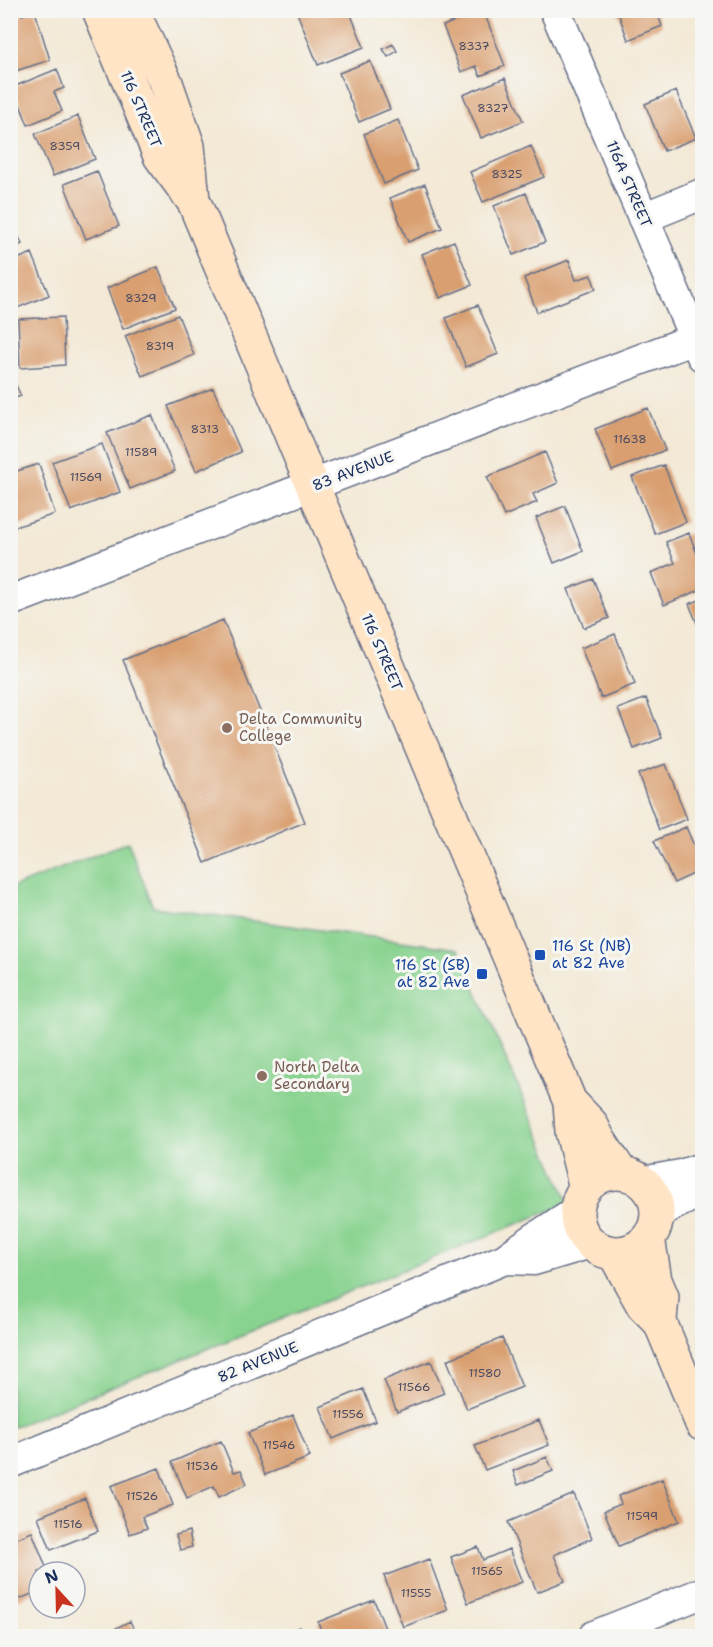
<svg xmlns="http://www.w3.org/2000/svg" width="713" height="1647" font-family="'Shantell Sans',sans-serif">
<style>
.green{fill:#89d390;stroke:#528177;stroke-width:1.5}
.building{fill:#d99f70}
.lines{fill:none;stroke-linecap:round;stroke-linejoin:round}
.street-casing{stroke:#677088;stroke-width:33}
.secondary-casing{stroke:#677088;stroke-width:36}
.street{stroke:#fff;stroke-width:30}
.secondary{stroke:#ffe4c6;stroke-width:33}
.education-dot{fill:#8d6e63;stroke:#f6f6f2;stroke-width:2}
.transit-dot{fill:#1a4fb4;stroke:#f6f6f2;stroke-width:2}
.labels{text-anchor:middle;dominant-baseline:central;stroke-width:6;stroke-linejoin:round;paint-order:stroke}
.number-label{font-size:12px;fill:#4a4b62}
.street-label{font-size:15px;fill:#1b2f5e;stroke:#f6f6f2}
.education-label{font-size:15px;fill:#785e54;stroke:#f6f6f2;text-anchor:start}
.transit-label{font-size:15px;fill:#164399;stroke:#f6f6f2;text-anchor:start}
</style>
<rect width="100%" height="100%" fill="#f6f6f2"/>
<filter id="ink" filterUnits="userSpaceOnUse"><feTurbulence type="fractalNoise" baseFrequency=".0167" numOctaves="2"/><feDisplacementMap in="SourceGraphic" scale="12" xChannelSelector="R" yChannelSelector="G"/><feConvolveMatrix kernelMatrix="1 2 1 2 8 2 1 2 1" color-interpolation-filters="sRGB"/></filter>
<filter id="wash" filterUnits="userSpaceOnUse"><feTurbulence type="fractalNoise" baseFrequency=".008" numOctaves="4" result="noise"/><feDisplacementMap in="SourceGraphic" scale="24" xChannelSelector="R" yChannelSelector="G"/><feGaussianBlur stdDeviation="1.35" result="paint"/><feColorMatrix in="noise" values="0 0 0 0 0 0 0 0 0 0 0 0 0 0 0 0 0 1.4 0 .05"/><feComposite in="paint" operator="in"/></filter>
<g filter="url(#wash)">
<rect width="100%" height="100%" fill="#f3e9d6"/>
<path class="green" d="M128 842 153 907 458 949 569 1203 11 1428V888Z"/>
<g id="blocks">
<path class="building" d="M10 10H20L22 15 35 11 50 60 12 72 10 66Z
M296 10H349L364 47 318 65Z
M481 10H483L505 66 480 76 476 66 461 72 443 26Z
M617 10H656L662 26 628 40Z
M393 44 397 51 388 57 383 49Z
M370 61 390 109 359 122 339 73Z
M57 69 64 88 54 92 62 111 28 125 13 87Z
M505 78 523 121 481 138 463 95Z
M676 91 696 138 664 151 645 104Z
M78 116 95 159 53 176 35 134Z
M398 120 418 170 384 184 364 134Z
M531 146 544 177 483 202 470 172Z
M97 171 119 226 86 239 64 184Z
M425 184 442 228 408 242 390 198Z
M526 193 545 242 513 255 494 206Z
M10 216 22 244 10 249Z
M454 241 472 285 440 298 422 254Z
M32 253 49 295 10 311V262Z
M569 260 576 280 591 275 596 289 537 312 524 278Z
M158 267 175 308 123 329 107 288Z
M478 305 498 354 466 367 446 318Z
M178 315 194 355 142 376 125 336Z
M63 317 65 365 20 368 18 319Z
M10 372 21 396 10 400Z
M213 388 241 452 196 471 168 406Z
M648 408 665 450 612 471 595 429Z
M152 415 175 471 130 489 107 433Z
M102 444 120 492 71 511 52 462Z
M545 452 558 483 533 494 537 502 504 516 487 477Z
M11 455 17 471 39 464 55 514 12 528Z
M664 465 686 522 655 534 632 477Z
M565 506 583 551 554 563 536 518Z
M689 533 702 567V589L664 605 651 573 675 563 666 542Z
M593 579 609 618 584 628 568 589Z
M702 599V635L689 604Z
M223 620 305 822 205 863 123 660Z
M615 634 635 684 601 698 581 648Z
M646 698 662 738 634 749 618 709Z
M666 764 687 819 659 830 638 774Z
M686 827 695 848 702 844V870L674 883 654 841Z
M502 1338 522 1387 467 1409 447 1360Z
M431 1361 444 1393 397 1412 384 1380Z
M363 1389 376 1421 333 1439 320 1407Z
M293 1415 310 1457 265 1475 248 1433Z
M539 1420 549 1445 485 1470 475 1446Z
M221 1441 234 1472 241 1470 247 1484 219 1497 214 1486 187 1498 172 1462Z
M547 1457 553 1471 518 1485 513 1471Z
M159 1468 173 1505 142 1517 147 1528 130 1534 111 1486Z
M662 1479 679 1521 619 1546 604 1511 621 1504 618 1496Z
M574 1494 592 1538 554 1555 565 1581 537 1592 508 1522Z
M85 1498 98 1531 51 1550 38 1517Z
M189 1531 192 1547 180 1550 176 1535Z
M32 1532 48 1572H39V1591L10 1603V1541Z
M478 1547 483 1560 509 1549 522 1582 468 1603 451 1557Z
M429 1559 448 1610 403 1627 384 1576Z
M374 1600 388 1636H323L318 1622Z
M130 1621 135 1632 127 1636H121L116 1628Z
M300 1627 304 1636H276Z"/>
</g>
</g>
<g filter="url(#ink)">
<use href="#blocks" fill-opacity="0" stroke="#677088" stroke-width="1.5"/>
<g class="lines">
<g class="street-casing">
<path id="street" d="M555 10 702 356
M643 218 702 194
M10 601 694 339
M642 1182 681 1175 702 1168
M657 1213 702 1191
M505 1259 534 1260 591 1243
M10 1463 505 1259C528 1241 553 1227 577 1210
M594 1636 702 1593"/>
</g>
<g class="secondary-casing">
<path id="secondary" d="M99 10 160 156 194 202 570 1102 572 1132 586 1188
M132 10 166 83 188 146 193 200
M570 1102 591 1124 599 1140 621 1173
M577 1213a40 40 0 1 1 80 0a40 40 0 1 1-80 0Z
M648 1238 655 1280 662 1297 660 1320
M614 1253 643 1305 660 1322 702 1424"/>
</g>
<use href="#street" class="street"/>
<use href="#secondary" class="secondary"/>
</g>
</g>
<g class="education-dot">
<circle cx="227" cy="728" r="6"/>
<circle cx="262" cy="1076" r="6"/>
</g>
<g class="transit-dot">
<rect x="534" y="949" width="12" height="12" rx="3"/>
<rect x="476" y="968" width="12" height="12" rx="3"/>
</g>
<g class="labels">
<g class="number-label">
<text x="474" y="46">8337</text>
<text x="493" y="108">8327</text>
<text x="65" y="146">8359</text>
<text x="507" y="174">8325</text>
<text x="141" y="298">8329</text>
<text x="160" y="346">8319</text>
<text x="205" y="429">8313</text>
<text x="630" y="439">11638</text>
<text x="141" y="452">11589</text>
<text x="86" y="477">11569</text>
<text x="485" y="1373">11580</text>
<text x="414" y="1387">11566</text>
<text x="348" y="1414">11556</text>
<text x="279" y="1445">11546</text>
<text x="202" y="1466">11536</text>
<text x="142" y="1496">11526</text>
<text x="642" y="1516">11599</text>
<text x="68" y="1524">11516</text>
<text x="487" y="1571">11565</text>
<text x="416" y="1593">11555</text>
</g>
<g class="street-label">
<text transform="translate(141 109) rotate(67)">116 STREET</text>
<text transform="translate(629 184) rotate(67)">116A STREET</text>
<text transform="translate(353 471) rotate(-21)">83 AVENUE</text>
<text transform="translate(382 652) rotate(67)">116 STREET</text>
<text transform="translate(258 1362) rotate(-22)">82 AVENUE</text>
</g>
<g class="education-label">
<text x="239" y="719">Delta Community<tspan x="239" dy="17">College</tspan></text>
<text x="274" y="1067">North Delta<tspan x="274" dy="17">Secondary</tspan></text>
</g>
<g class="transit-label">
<text x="552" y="946">116 St (NB)<tspan x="552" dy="17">at 82 Ave</tspan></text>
<text x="470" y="965" text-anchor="end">116 St (SB)<tspan x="470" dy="17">at 82 Ave</tspan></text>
</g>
</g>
<rect width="713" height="1647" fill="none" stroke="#f6f6f2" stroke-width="36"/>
<g transform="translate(57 1590) rotate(338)"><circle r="28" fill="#f6f6f2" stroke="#9ea6b7" stroke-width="1.5"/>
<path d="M0-4.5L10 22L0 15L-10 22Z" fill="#c8321e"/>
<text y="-9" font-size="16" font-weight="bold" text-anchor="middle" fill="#1b2f5e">N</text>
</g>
</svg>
